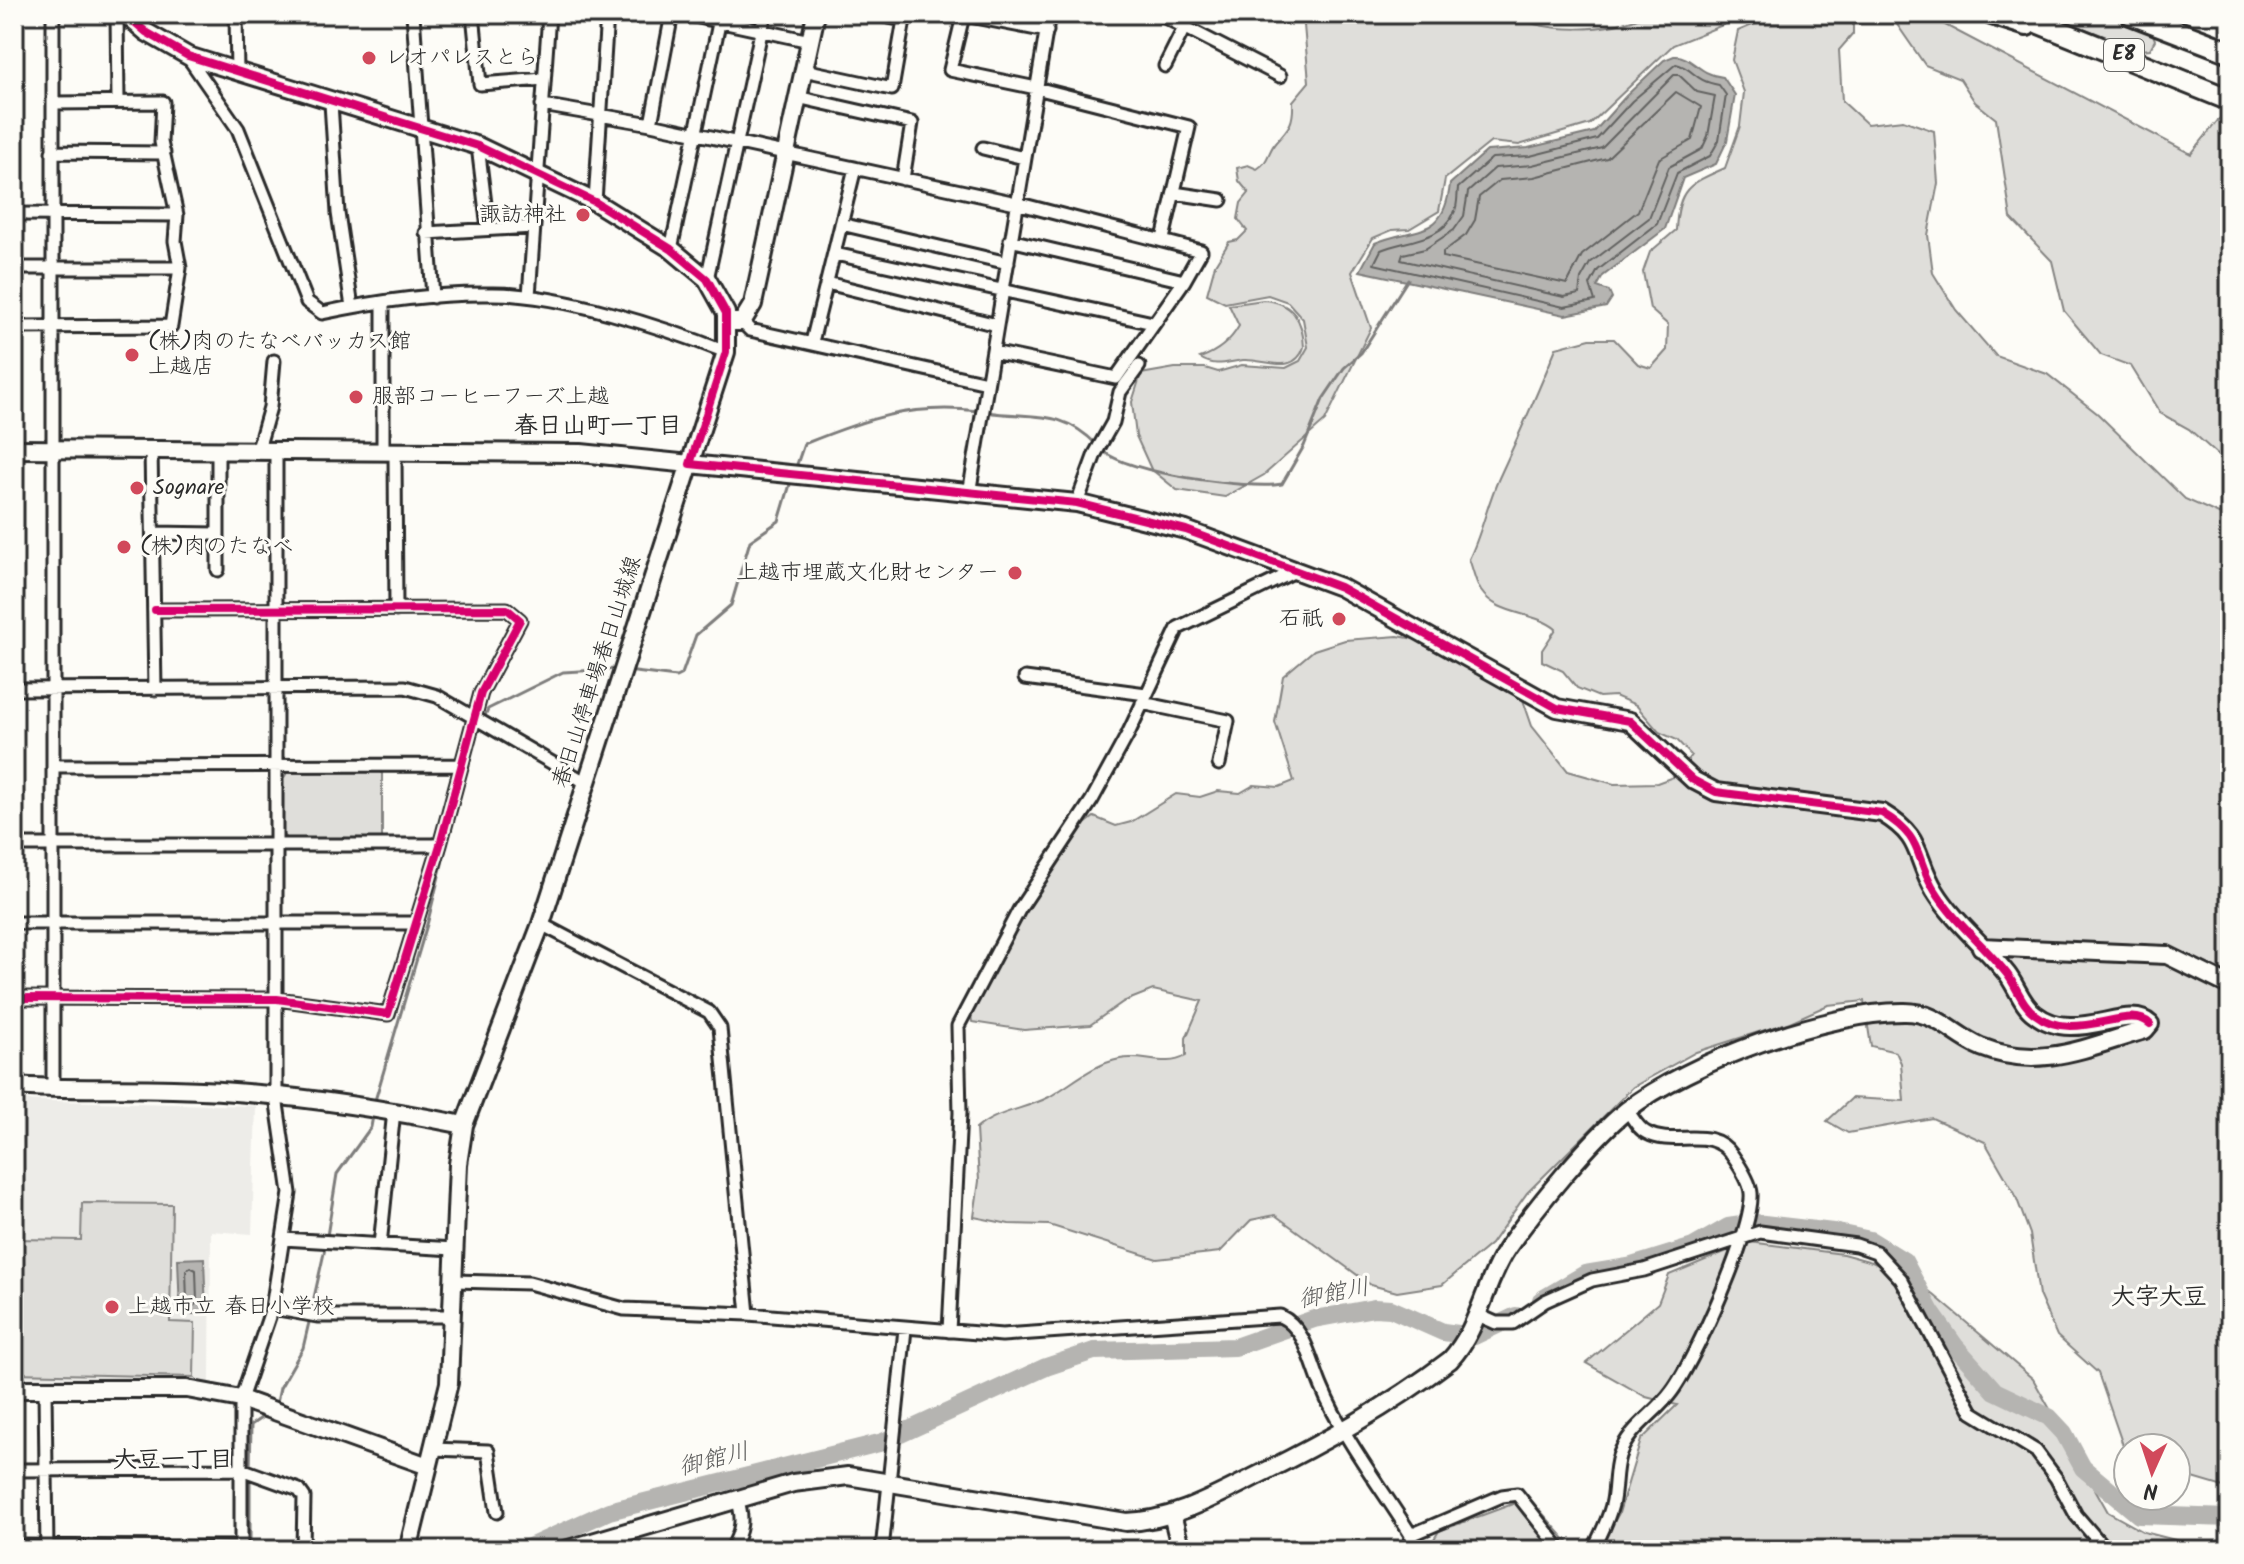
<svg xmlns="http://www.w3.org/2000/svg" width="2244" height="1564" font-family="Kalam,'Klee One',sans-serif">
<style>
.built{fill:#edece8}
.green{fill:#dfdeda;stroke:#858482;stroke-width:2}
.water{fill:#b5b4b1;stroke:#7e7d7b;stroke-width:2}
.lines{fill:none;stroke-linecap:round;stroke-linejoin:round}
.shore{stroke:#626261;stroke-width:2}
.stream{stroke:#7e7d7b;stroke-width:3}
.river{stroke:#b5b4b1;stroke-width:18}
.street-casing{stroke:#2b2b2b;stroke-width:17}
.secondary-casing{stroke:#2b2b2b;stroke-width:22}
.highway-casing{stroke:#2b2b2b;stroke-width:26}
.street{stroke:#fdfcf7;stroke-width:11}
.secondary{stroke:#fdfcf7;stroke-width:16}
.highway{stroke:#fdfcf7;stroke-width:20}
.cycleway-casing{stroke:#fdfcf7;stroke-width:13}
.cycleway{stroke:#d6006c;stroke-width:8}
.poi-dot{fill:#d1495b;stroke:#fdfcf7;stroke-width:3}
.labels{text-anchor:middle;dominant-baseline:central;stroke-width:6;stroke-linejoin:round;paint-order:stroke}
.shield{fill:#fdfcf7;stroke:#6a6a68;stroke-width:2}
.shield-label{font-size:20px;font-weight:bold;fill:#2b2b2b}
.poi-label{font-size:22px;fill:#2b2b2b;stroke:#fdfcf7;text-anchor:start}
.street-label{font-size:22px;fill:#2b2b2b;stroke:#fdfcf7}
.neighbourhood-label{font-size:24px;font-weight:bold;fill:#2b2b2b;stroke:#fdfcf7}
.water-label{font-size:24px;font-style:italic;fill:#5b5b5a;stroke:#fdfcf7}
</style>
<rect width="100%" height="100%" fill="#fdfcf7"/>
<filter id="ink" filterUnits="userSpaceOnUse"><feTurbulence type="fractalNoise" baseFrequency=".0125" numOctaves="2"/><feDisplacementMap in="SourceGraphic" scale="16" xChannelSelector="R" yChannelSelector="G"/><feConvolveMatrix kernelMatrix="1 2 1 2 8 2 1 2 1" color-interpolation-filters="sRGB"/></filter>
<g filter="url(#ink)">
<path class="built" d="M14 1100 256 1106 252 1234 211 1231 210 1385 14 1380Z"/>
<path class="green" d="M1303 14H1509C1545 34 1609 33 1646 14H1750L1673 45 1590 124 1519 145 1491 142 1445 179 1439 211 1409 229 1392 230 1373 238 1352 272 1371 328 1325 421 1264 475 1225 497 1177 490 1151 469 1136 436 1132 402 1141 374 1175 368H1205L1218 372 1242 365 1286 368 1300 361 1308 347 1303 319 1288 302 1268 295 1225 303 1207 294 1215 265 1229 242 1238 240 1247 231 1238 219 1241 203 1249 193 1239 181 1237 168 1248 165 1257 169C1269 162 1268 151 1276 142 1290 127 1294 122 1293 101L1309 82Z
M1800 14 1853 17V34L1839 50 1842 101 1867 124 1903 120 1934 131 1938 183 1928 235 1933 273 1956 310 1996 356 2047 374 2098 414 2185 499 2230 519V1489L2176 1473V1448H2128L2127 1457 2098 1373 2057 1336 2039 1295 2030 1234 2015 1194 1985 1142 1932 1118 1848 1133 1827 1121 1852 1098 1904 1101 1901 1063 1896 1052 1871 1046 1864 1001 1828 1005 1790 1022 1696 1052 1633 1087 1527 1193 1491 1244 1442 1285 1397 1292 1371 1285 1275 1215 1251 1220 1220 1252 1157 1259 1049 1225 1009 1224 974 1217 979 1181 976 1129C998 1110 1024 1110 1049 1097 1072 1084 1093 1064 1120 1059 1143 1054 1165 1068 1186 1056V1038L1202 1001 1153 990 1123 1002 1090 1025 1024 1030 972 1022 970 1007 1021 917 1085 824 1094 817 1116 826 1131 822 1176 794 1200 797 1218 791 1240 793 1254 785 1279 787 1294 781 1275 722 1283 676 1314 650 1345 640 1398 636 1425 641 1488 675 1523 700 1532 726 1568 771 1614 784 1657 783 1676 776 1691 755 1677 740 1659 732 1636 705 1615 696 1599 697 1577 688 1563 671 1542 661V650L1556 629C1534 611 1498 616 1481 591 1475 582 1473 569 1469 559 1482 533 1487 504 1499 478 1519 435 1538 392 1556 348L1590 339H1614L1638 364 1651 368 1667 350 1668 325 1650 309 1643 272 1650 252 1676 230C1678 188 1689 184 1725 168L1740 126 1744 92 1732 60 1738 31 1769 18Z
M2046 14H2109L2151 29 2155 40 2150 49 2141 50Z
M1928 16 2191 154 2219 119 2230 125V466L2189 429 2160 413 2131 366 2101 355 2064 311 2052 261 2011 218 1996 119 1975 102 1960 79 1925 65 1894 20Z
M1263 300C1292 302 1303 319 1304 347 1294 377 1264 358 1243 360 1227 362 1215 368 1200 358 1217 352 1230 342 1239 326L1229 305Z
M289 770 382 771V841H290L283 835V779Z
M82 1203 172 1204 170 1322 195 1323 194 1377 14 1373V1239L81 1240Z
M1749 1242 1843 1254 1872 1262 1921 1284 2033 1379 2108 1512 2144 1532 2214 1550H1598L1619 1513 1641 1440 1677 1405 1646 1397 1586 1363 1658 1303 1669 1275Z
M1529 1498 1575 1550H1427L1439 1531Z"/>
<path class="water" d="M1674 56C1693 55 1696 74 1723 77L1735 95 1727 141 1716 164 1683 178 1665 229 1603 276 1597 287 1609 291 1612 298 1606 307 1565 315 1360 271 1375 243C1415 226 1444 240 1450 184L1487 151 1528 148 1594 132 1626 96 1664 60Z
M204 1258 206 1314H180L178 1259Z"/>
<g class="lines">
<path class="shore" d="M1676 64C1694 68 1693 81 1719 85L1726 95 1719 140 1710 156 1677 173 1657 224 1598 270 1590 285 1595 301 1564 307 1374 264 1381 250C1404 240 1442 241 1454 213 1458 206 1457 195 1458 188L1492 158 1530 156 1597 139 1632 101Z
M1674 75H1679L1697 92 1715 96 1708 136 1702 149 1669 167 1649 218 1590 263 1581 279 1579 294 1564 297 1401 260 1403 254 1425 249 1454 230 1464 216 1468 192 1495 168 1532 165 1602 148Z
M1676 92 1701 107 1692 140 1659 159 1638 211 1582 255 1567 284 1443 257V252L1466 235 1475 220 1479 197 1500 180 1534 177 1607 158Z
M190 1267 196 1270 197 1302 194 1306 187 1302 186 1270Z"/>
<path class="stream" d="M986 412C1033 419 1061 408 1097 445
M1102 450C1125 473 1250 490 1282 484L1304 446 1323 399 1344 368 1361 353 1408 279
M795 470 804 444C866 419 910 403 979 411
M627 671 676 677 682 674 696 635 731 605 750 541 779 521 791 481
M483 720 488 709 563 672 616 669
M472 746 480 727
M374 1104 428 921 456 807
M327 1236 337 1174 371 1127 373 1116
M311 1311 326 1244
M276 1407 280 1388 303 1348 310 1318
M250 1470 251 1425 267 1414
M250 1550V1477"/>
<path class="river" d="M1541 1300 1585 1274 1628 1267 1693 1247 1728 1227 1755 1223 1833 1232 1870 1240 1904 1261 1931 1312 1955 1346 1995 1391 2049 1417 2064 1433 2083 1468 2139 1515 2230 1518
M523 1550 609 1511 883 1442 1046 1367 1094 1351 1235 1347 1314 1319 1374 1308 1391 1309 1443 1332 1474 1336 1516 1316"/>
<g class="street-casing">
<path id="street" d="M53 14V1089
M117 14 118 102
M236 14 237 73
M413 14 433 297
M473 14 480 84 544 79
M685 14 810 41
M875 14 903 20
M959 14 1047 31
M1159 14 1280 76
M963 16 950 70 1036 88 1189 127 1163 239
M188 57 238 129 307 302 322 313C377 301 437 293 493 294 561 294 663 327 726 352
M1165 66 1191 14
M804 70 892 89 905 14
M797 97 912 123 903 179
M331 103 338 213 352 307
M542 105 651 124 1016 203 1201 251 1184 281 1116 378 993 352
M651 124 672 14
M478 146 488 229
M983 148 1024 158
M52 152 164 153
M1174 193 1221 200
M595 202 607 14
M14 214 177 215
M841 224 1008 263
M426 233 533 227
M1010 240 1184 281
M671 249 721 14
M835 254 1153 323
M14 268H180
M707 279 765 14
M827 283 997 325
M529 296 549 14
M742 322 750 330 987 383
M14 327 171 326 180 268 175 241 177 215 161 142 163 102 54 103
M812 342 855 168
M151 449 155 689
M218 449V570
M258 449 270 407 274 361
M383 453V304
M395 453 396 610
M969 494 1049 14
M1077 503 1095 454 1113 422 1120 392 1139 366
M155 533 217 534
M1025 678 1146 694
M14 689 405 687 437 696 585 782
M1142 703 1228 721 1219 764
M53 766 462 765
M14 845H440
M14 923H416
M541 924 709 1012 720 1028 748 1314
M14 998 277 999 388 1014 440 845 481 693 520 620 507 609 155 610
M283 1239 454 1249
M380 1245 394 1111
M454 1281 529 1283 624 1309 748 1314 1002 1335 1280 1316C1306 1328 1311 1363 1322 1388 1341 1435 1383 1490 1411 1535L1409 1550
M272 1308 317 1316H451
M1478 1315 1496 1323H1513L1545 1301 1592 1280 1644 1270 1760 1232 1856 1245 1876 1252 1901 1279 1972 1412 2036 1451 2056 1478 2076 1515 2106 1550
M949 1331 960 1113 958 1026 1019 910 1092 800 1128 734 1178 628 1297 570
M45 1390 47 1550
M432 1449 488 1451 497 1512
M14 1470 241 1469 299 1490 304 1497 303 1550
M1411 1535 1502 1496 1517 1494 1561 1550
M14 1546 241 1548
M241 1550V1399L272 1308 290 1193 276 1097V450
M391 1550 408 1545
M731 1550C742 1531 744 1519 737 1498
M882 1550 905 1329
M1593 1550C1600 1536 1608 1521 1612 1505 1616 1490 1614 1472 1619 1456 1629 1427 1655 1415 1672 1391 1695 1360 1754 1229 1751 1193 1750 1181 1739 1165 1732 1155 1711 1124 1674 1148 1647 1133 1638 1129 1633 1118 1627 1110"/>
</g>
<g class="secondary-casing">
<path id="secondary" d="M125 14 146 32 188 56 478 146 595 202 671 249 707 279 726 313V352L541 924 464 1125 458 1164 449 1383 408 1550
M728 322H742L753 304 816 14
M14 449 581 453 1077 503 1186 530 1340 587 1557 708 1630 721 1693 780 1716 792 1882 813C1925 839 1913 855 1935 891 1954 922 1985 946 2007 974 2017 987 2022 1005 2035 1014 2075 1046 2128 1002 2150 1024L2145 1030C2089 1046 2041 1071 1981 1047 1953 1035 1938 1012 1905 1012 1829 1011 1688 1062 1627 1110 1591 1139 1535 1208 1508 1247 1484 1282 1480 1328 1450 1360 1388 1407 1323 1443 1254 1477 1214 1497 1172 1521 1126 1522L848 1476 793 1483 565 1550
M1981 947 2167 955 2230 986
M14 1086C67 1090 120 1087 173 1089 270 1091 369 1106 464 1125
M14 1389H187L241 1399 428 1466
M1172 1514 1181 1550"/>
</g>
<g class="highway-casing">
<path id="highway" d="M1992 14 2027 25
M2017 14 2230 100
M2131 14 2230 52"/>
</g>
<use href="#street" class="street"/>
<use href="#secondary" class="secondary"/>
<use href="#highway" class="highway"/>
<g class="cycleway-casing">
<path id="cycleway" d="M125 14 146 32 188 56 478 146 595 202 671 249 707 279 726 313V352L690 464 1077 503 1186 530 1340 587 1557 708 1630 721 1693 780 1716 792 1882 813C1925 839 1913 855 1935 891 1954 922 1985 946 2007 974 2017 987 2022 1005 2035 1014 2075 1046 2128 1002 2150 1024
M14 998 277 999 388 1014 440 845 481 693 520 620 507 609 155 610"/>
</g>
<use href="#cycleway" class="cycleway"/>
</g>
</g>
<g class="poi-dot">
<circle cx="369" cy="58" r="8"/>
<circle cx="583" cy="215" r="8"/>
<circle cx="132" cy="355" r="8"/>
<circle cx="356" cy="397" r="8"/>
<circle cx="137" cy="488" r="8"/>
<circle cx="124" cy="547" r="8"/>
<circle cx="1015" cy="573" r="8"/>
<circle cx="1339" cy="619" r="8"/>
<circle cx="112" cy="1307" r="8"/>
</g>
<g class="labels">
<rect class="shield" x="2104" y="39" width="40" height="32" rx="6"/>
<g class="shield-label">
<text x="2124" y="55">E8</text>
</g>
<g class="poi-label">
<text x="385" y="58">レオパレスとら</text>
<text x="567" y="215" text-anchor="end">諏訪神社</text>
<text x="148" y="342">(株)肉のたなべバッカス館<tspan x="148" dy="25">上越店</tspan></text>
<text x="372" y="397">服部コーヒーフーズ上越</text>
<text x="153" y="488">Sognare</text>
<text x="140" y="547">(株)肉のたなべ</text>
<text x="999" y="573" text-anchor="end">上越市埋蔵文化財センター</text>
<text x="1323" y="619" text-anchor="end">石祇</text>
<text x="128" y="1307">上越市立 春日小学校</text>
</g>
<g class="street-label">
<text transform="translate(598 672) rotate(-72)">春日山停車場春日山城線</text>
</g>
<g class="neighbourhood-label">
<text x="598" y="426">春日山町一丁目</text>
<text x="2159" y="1297">大字大豆</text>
<text x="173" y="1460">大豆一丁目</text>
</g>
<g class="water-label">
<text transform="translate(1334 1294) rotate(-11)">御館川</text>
<text transform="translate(714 1460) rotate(-14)">御館川</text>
</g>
</g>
<rect width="2244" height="1564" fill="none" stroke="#fdfcf7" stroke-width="48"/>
<rect x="24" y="24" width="2196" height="1516" fill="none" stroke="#2b2b2b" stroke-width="3" filter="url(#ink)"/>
<g transform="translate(2152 1472) rotate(183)"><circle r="38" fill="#fdfcf7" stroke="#a9a8a5" stroke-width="2"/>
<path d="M0-6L14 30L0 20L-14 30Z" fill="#d1495b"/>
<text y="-12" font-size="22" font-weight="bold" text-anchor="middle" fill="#2b2b2b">N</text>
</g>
</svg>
